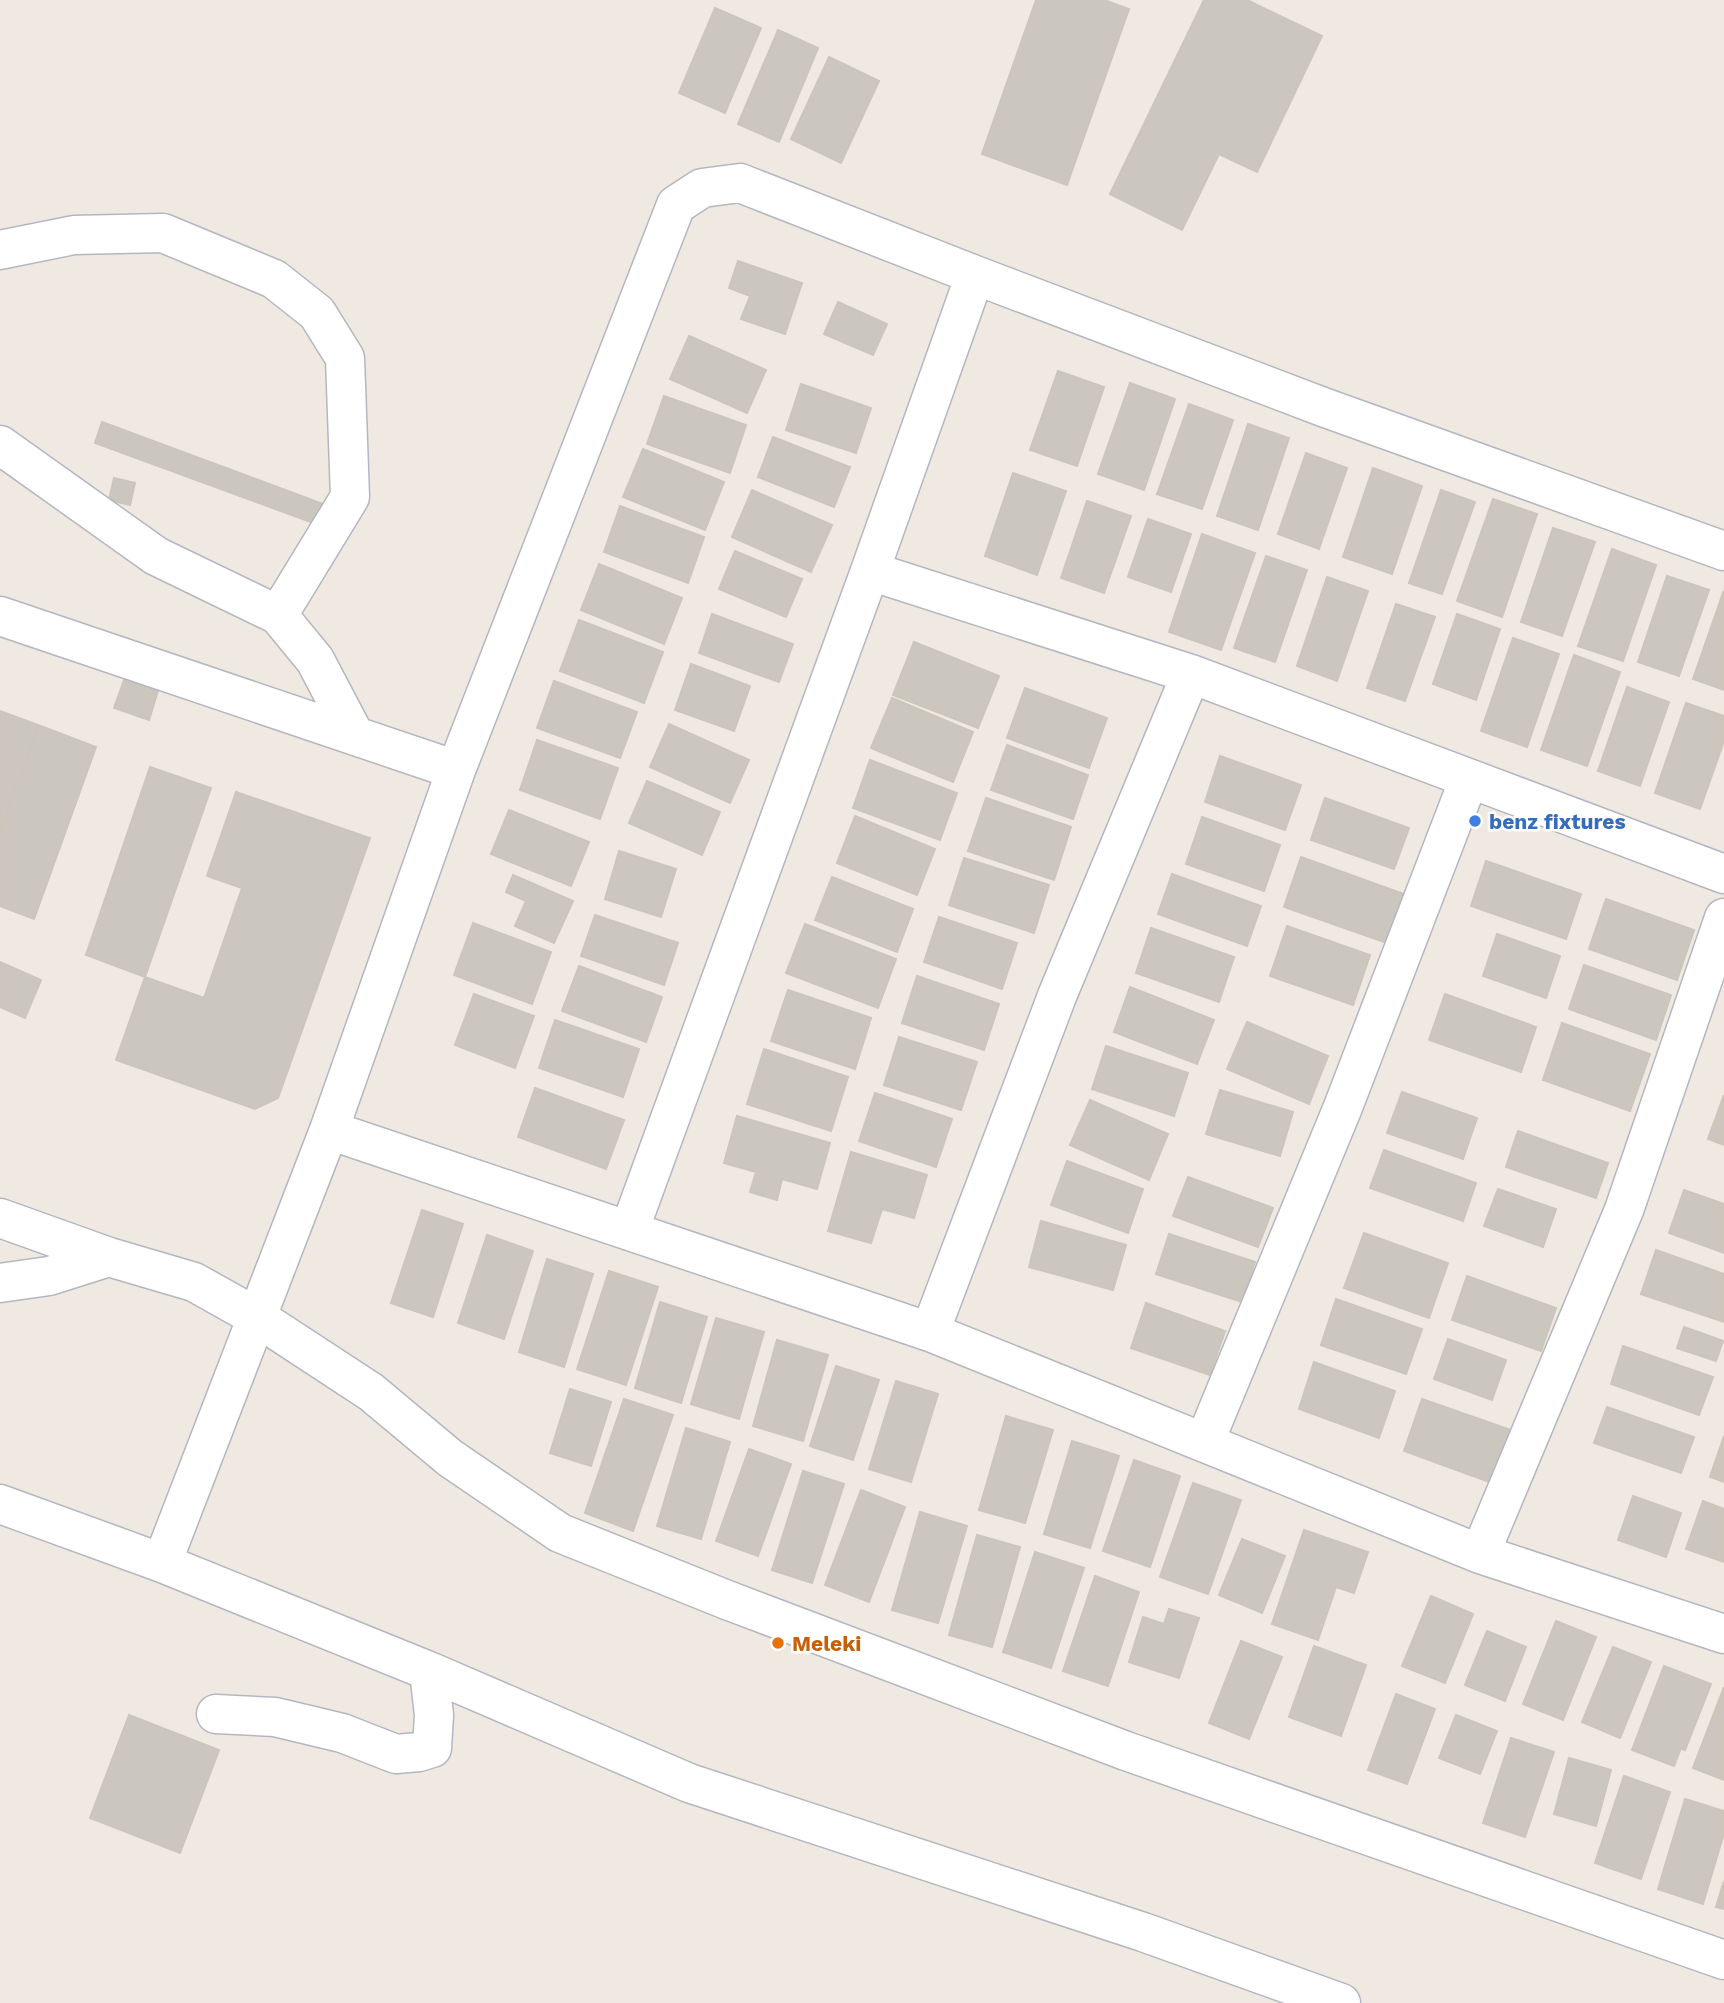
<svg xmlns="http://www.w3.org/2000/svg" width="1724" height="2003" font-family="'Work Sans',sans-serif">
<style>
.building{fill:#cbc7bf;stroke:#cbc5ba;stroke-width:2}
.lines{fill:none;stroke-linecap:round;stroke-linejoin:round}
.minor-casing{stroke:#b4b7c1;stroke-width:41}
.minor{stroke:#fff;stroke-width:38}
.shop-dot{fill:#3f7fe0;stroke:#fff;stroke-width:2.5}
.food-dot{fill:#e8710a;stroke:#fff;stroke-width:2.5}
.labels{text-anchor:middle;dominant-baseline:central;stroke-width:5;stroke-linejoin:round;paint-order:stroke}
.shop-label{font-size:21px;font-weight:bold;fill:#366cbe;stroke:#fff;text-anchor:start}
.food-label{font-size:21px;font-weight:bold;fill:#c56008;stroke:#fff;text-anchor:start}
</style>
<rect width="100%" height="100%" fill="#efe9e1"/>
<path class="building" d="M1036 0H1104L1129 9 1067 185 982 154Z
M1204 0H1247L1322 36 1257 172 1219 154 1182 230 1110 194Z
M715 8 761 28 725 113 679 93Z
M778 30 818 48 779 142 738 124Z
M829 57 879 81 841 163 791 139Z
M738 261 802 283 785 334 741 319 750 296 729 288Z
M838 302 887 324 873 355 824 334Z
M689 336 766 370 747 413 670 379Z
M1058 371 1104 387 1077 466 1030 450Z
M1130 383 1175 399 1144 490 1098 474Z
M801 384 871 408 856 453 786 430Z
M664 396 746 425 730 473 647 444Z
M1189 404 1233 420 1202 509 1157 494Z
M102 422 334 508 327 528 95 443Z
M1248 424 1289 438 1258 530 1217 516Z
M773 437 850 467 834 507 758 477Z
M643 449 724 482 705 530 623 497Z
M1306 453 1347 468 1319 549 1278 534Z
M1373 468 1422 486 1392 574 1343 557Z
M1013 473 1066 491 1037 575 985 556Z
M114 478 135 483 130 505 109 500Z
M752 490 832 525 811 572 732 537Z
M1441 490 1475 502 1442 594 1409 583Z
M1493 499 1537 514 1502 617 1457 601Z
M1087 501 1131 516 1104 593 1061 578Z
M620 506 704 537 688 583 604 552Z
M1148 519 1191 534 1171 592 1128 577Z
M1553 528 1595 542 1562 636 1521 622Z
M1202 534 1255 553 1221 650 1169 632Z
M1612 549 1656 565 1623 661 1578 646Z
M735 551 802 579 786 617 719 589Z
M1266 556 1307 570 1275 662 1234 648Z
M599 564 682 598 664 644 581 610Z
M1667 576 1709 590 1679 676 1638 662Z
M1327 577 1368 591 1337 681 1297 666Z
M1724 590V690L1693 679Z
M1396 604 1435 617 1405 701 1367 688Z
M712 614 793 644 779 682 699 653Z
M1457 614 1500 629 1476 700 1433 684Z
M579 620 663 652 644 703 560 671Z
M1513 638 1559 654 1527 747 1481 731Z
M914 642 999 676 978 728 893 695Z
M1574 655 1620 672 1587 766 1541 750Z
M691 664 750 686 734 731 675 710Z
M127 672 160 684 149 720 114 708Z
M554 681 637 712 620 758 537 728Z
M1627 687 1669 702 1640 786 1598 771Z
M1025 688 1107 718 1089 768 1007 738Z
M892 698 973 732 953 782 871 748Z
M1686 703 1724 716V741L1700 809 1655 793Z
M0 711 38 725 0 833Z
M669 724 749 760 730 803 650 767Z
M38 725 96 747 34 919 0 906V833Z
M537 740 618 768 600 819 520 790Z
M1007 745 1088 775 1073 819 991 790Z
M1220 756 1301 785 1285 830 1205 802Z
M870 760 957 793 940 840 853 808Z
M150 767 211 788 145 977 86 955Z
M647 781 720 812 702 855 629 823Z
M236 792 370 838 278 1098 255 1109 116 1060 145 977 204 998 242 888 207 876Z
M986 798 1071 827 1054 880 968 851Z
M1325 798 1409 828 1394 869 1311 840Z
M509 810 589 842 571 886 491 854Z
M855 816 935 849 917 895 837 863Z
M1202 817 1280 845 1264 891 1186 864Z
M619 851 676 869 661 917 605 899Z
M1301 857 1404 894 1387 943 1284 907Z
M964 858 1049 885 1034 933 949 905Z
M1486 861 1581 894 1566 939 1471 906Z
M1172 874 1261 906 1247 946 1158 914Z
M513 875 573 901 554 943 515 926 526 901 506 892Z
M832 877 913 909 897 952 815 920Z
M1606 899 1694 930 1677 980 1589 949Z
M595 915 678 943 664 985 581 956Z
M939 917 1017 943 1002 989 924 962Z
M473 923 551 952 532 1004 454 975Z
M805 924 896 959 878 1008 786 973Z
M1287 926 1370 955 1353 1005 1270 976Z
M1151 928 1234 957 1219 1002 1136 973Z
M1497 934 1560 956 1546 998 1483 976Z
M0 962 41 980 25 1018 0 1007Z
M1584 965 1671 995 1656 1040 1569 1009Z
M579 966 662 997 646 1042 562 1011Z
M917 976 999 1004 984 1050 902 1023Z
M1130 987 1214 1020 1197 1064 1114 1032Z
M788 990 871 1018 855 1069 771 1041Z
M474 994 534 1016 515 1068 455 1045Z
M1445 994 1536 1027 1521 1072 1429 1040Z
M555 1020 639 1049 623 1097 539 1068Z
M1247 1022 1328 1056 1309 1104 1227 1069Z
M1562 1023 1650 1054 1630 1111 1543 1080Z
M899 1037 977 1062 961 1110 884 1085Z
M1106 1046 1188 1073 1174 1116 1092 1089Z
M764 1049 848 1077 831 1131 747 1104Z
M535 1088 624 1120 606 1169 518 1137Z
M1220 1090 1293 1112 1280 1156 1206 1134Z
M1402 1092 1477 1118 1463 1159 1387 1133Z
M875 1093 952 1119 936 1167 859 1141Z
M1724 1095V1145L1708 1139Z
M1090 1100 1168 1134 1149 1180 1070 1145Z
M737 1116 830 1143 817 1189 782 1179 777 1200 750 1192 756 1172 724 1163Z
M1518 1131 1608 1163 1596 1198 1506 1167Z
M1384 1150 1476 1183 1463 1221 1370 1188Z
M851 1152 927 1175 914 1218 882 1209 871 1243 828 1231Z
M1067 1161 1143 1189 1128 1233 1051 1205Z
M1188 1177 1273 1208 1258 1247 1173 1216Z
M1498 1189 1556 1209 1543 1247 1484 1226Z
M1684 1190 1724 1204V1253L1669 1233Z
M422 1210 463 1224 433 1317 391 1303Z
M1041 1221 1126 1245 1113 1290 1029 1267Z
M1364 1233 1448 1263 1429 1318 1344 1288Z
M1169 1234 1255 1262 1242 1302 1156 1274Z
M487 1235 533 1251 504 1339 458 1323Z
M1656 1250 1724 1274V1322L1641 1294Z
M547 1259 593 1274 564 1367 519 1352Z
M609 1271 658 1287 626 1385 577 1369Z
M1467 1276 1556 1308 1541 1351 1452 1320Z
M1336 1299 1422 1329 1406 1374 1321 1345Z
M660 1302 707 1317 681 1403 635 1388Z
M1146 1303 1225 1331 1210 1375 1131 1348Z
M716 1318 764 1332 739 1419 691 1404Z
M1684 1327 1723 1341 1716 1361 1677 1348Z
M1448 1339 1506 1360 1492 1400 1434 1379Z
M777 1340 828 1355 803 1441 753 1426Z
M1623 1346 1713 1377 1699 1415 1611 1384Z
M1314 1362 1395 1391 1379 1438 1299 1409Z
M836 1366 879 1380 853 1460 810 1446Z
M896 1381 938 1394 911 1482 869 1469Z
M570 1389 611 1402 591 1466 550 1453Z
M624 1399 673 1415 633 1531 585 1513Z
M1422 1399 1511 1430 1492 1483 1404 1451Z
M1607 1407 1694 1437 1681 1473 1594 1443Z
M1006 1416 1053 1430 1025 1523 979 1510Z
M686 1428 730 1442 701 1539 657 1526Z
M1724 1436V1482L1710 1477Z
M1072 1441 1119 1456 1090 1548 1044 1534Z
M749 1449 791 1464 758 1556 716 1541Z
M1134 1460 1180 1476 1150 1567 1103 1551Z
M803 1471 844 1484 812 1583 772 1570Z
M1193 1483 1241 1500 1208 1594 1160 1577Z
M861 1490 905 1507 869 1602 825 1585Z
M1633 1496 1681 1513 1666 1557 1618 1540Z
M1703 1501 1724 1509V1562L1686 1549Z
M920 1512 967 1526 938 1623 892 1610Z
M1304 1530 1368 1552 1354 1593 1336 1587 1318 1640 1272 1624Z
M977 1535 1020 1547 992 1647 949 1635Z
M1242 1539 1285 1556 1262 1613 1219 1595Z
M1035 1552 1084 1568 1051 1668 1003 1652Z
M1095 1576 1139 1592 1108 1686 1063 1671Z
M1431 1596 1473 1614 1445 1683 1402 1666Z
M1169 1609 1199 1618 1179 1678 1129 1662 1143 1617 1164 1624Z
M1556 1621 1596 1637 1563 1720 1523 1704Z
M1487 1631 1526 1647 1505 1701 1465 1685Z
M1241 1641 1282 1657 1249 1739 1209 1723Z
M1314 1646 1366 1665 1341 1736 1289 1717Z
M1613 1647 1651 1662 1620 1738 1582 1722Z
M1664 1666 1711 1684 1685 1750 1681 1748 1674 1766 1632 1750Z
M1724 1687V1780L1693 1768Z
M1396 1694 1435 1709 1407 1784 1368 1770Z
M129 1715 219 1750 180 1853 90 1818Z
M1456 1715 1497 1731 1480 1774 1439 1758Z
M1511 1738 1554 1752 1525 1837 1483 1823Z
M1569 1758 1611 1770 1596 1826 1554 1814Z
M1624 1776 1670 1792 1641 1879 1595 1863Z
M1685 1799 1724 1811V1833L1703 1904 1658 1889Z
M1724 1881V1909L1716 1907Z"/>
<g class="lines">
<g class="minor-casing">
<path id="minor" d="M0 250 74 235 163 233 274 279 317 313 345 358 350 497 278 615
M0 445 156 556 278 615 315 660 355 736
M870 571 1191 674 1724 874
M0 616 456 770
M329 1130 930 1332 1480 1554 1724 1634
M0 1218 109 1257 194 1282 258 1318 371 1392 450 1458 560 1533 727 1600 1126 1751 1724 1960
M629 1231 870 571 975 275
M0 1283 49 1276 109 1257
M930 1332 1057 996 1191 674
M1205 1441 1343 1107 1469 779
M0 1504 162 1563 429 1671 689 1783 1143 1932 1341 2003
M1480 1554 1624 1210 1724 918
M162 1563 329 1130 456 770 676 205 702 188 740 183 975 275 1323 407 1724 551
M216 1714 275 1717 342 1733 396 1754 419 1752 432 1748 434 1715 429 1671"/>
</g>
<use href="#minor" class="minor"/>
</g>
<circle class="shop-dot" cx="1475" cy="821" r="7"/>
<circle class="food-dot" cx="778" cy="1643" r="7"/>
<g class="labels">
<g class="shop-label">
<text x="1489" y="821">benz fixtures</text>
</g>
<g class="food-label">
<text x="792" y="1643">Meleki</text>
</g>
</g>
</svg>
